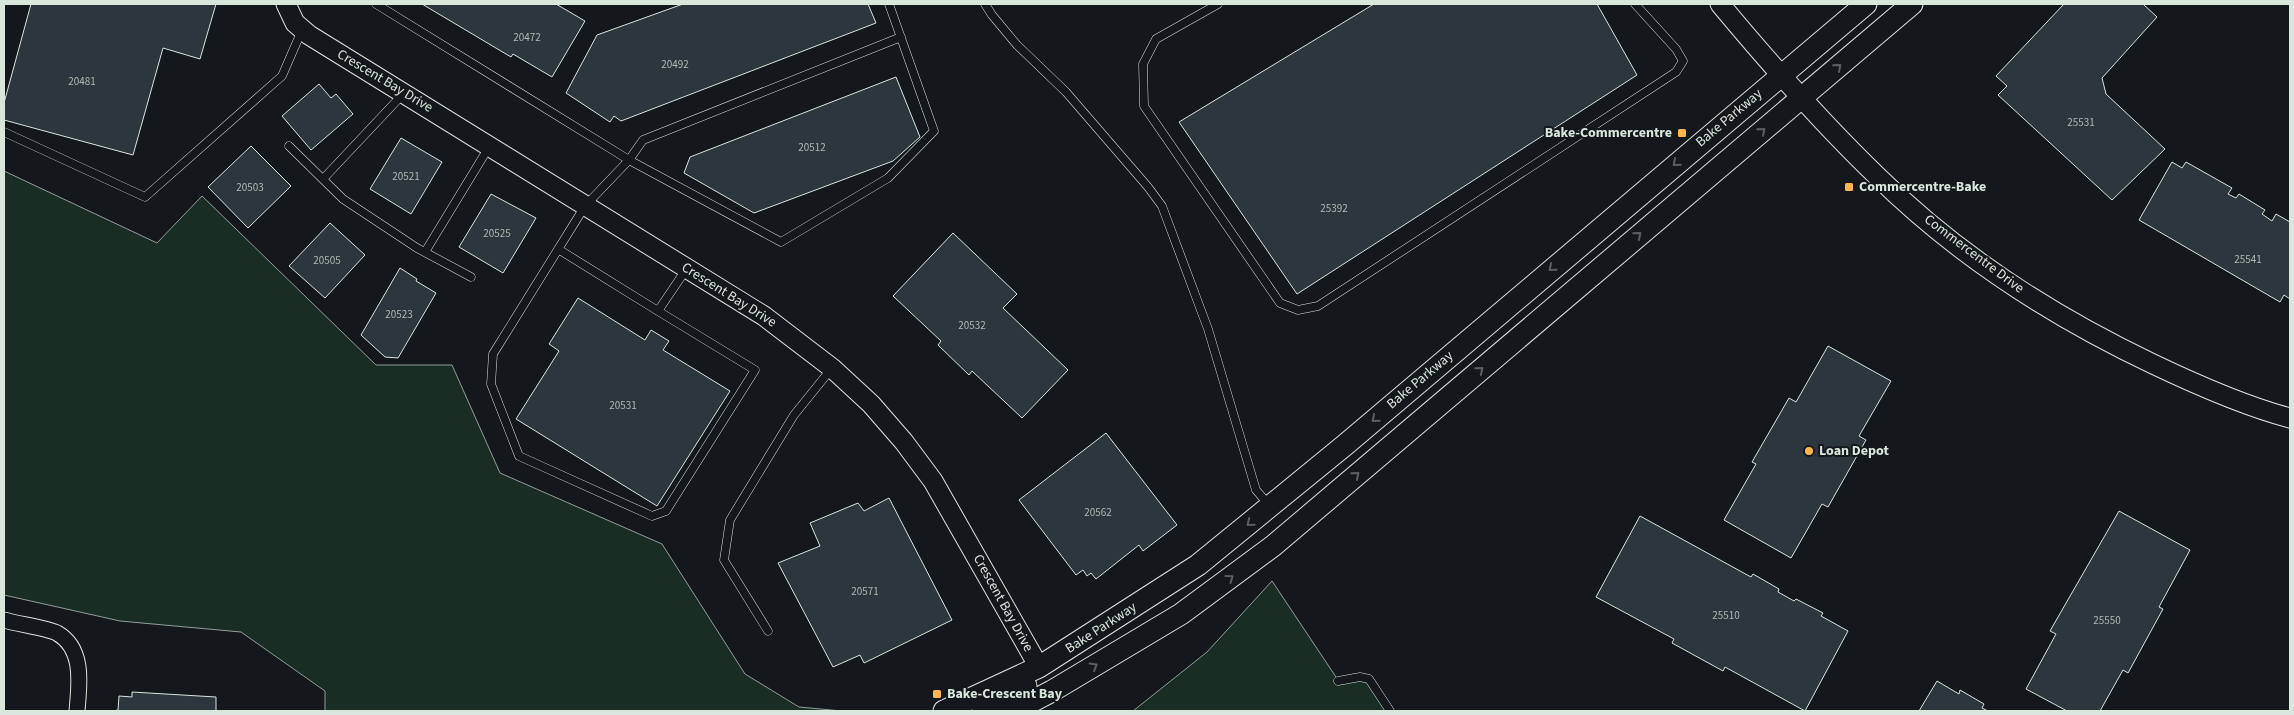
<svg xmlns="http://www.w3.org/2000/svg" width="2294" height="715" font-family="'Source Sans 3',sans-serif">
<style>
.green{fill:#1a2d24;stroke:#939e99}
.building{fill:#2c363c;stroke:#d8e6dc}
.lines{fill:none;stroke-linecap:round;stroke-linejoin:round}
.service-casing{stroke:#d8e6dc;stroke-width:9}
.minor-casing{stroke:#d8e6dc;stroke-width:17}
.tertiary-casing{stroke:#d8e6dc;stroke-width:21}
.secondary-casing{stroke:#d8e6dc;stroke-width:23}
.service{stroke:#14181c;stroke-width:8}
.minor{stroke:#14181c;stroke-width:15}
.tertiary{stroke:#14181c;stroke-width:19}
.secondary{stroke:#14181c;stroke-width:21}
.oneway{stroke:#59605f}
.poi-dot{fill:#ffb74d;stroke:#14181c;stroke-width:2}
.labels{text-anchor:middle;dominant-baseline:central;stroke-width:4;stroke-linejoin:round;paint-order:stroke}
.number-label{font-size:11px;fill:#adbab4}
.street-label{font-size:14px;fill:#d8e6dc;stroke:#14181c}
.poi-label{font-size:14px;font-weight:bold;fill:#d8e6dc;stroke:#14181c;text-anchor:start}
</style>
<rect width="100%" height="100%" fill="#14181c"/>
<path class="green" d="M4 171 157 243 202 196 376 365H452L500 473 662 544 745 674 799 707 842 711H325V691L241 632 120 621 4 595Z
M1272 581 1338 680C1374 674 1373 682 1391 711H1133L1207 652Z"/>
<path class="building" d="M31 4H216L200 59 163 48 133 155 4 120V103Z
M422 4H556L585 21 552 77 513 54 511 57Z
M683 4H868L876 23 621 121 614 116 610 122 566 93 597 35Z
M1374 4H1597L1637 75 1297 294 1179 122Z
M2064 4H2143L2157 17 2102 78 2106 94 2165 149 2112 200 1998 95 2007 86 1996 76Z
M896 77 920 137 893 161 754 213 684 173 690 157Z
M319 84 331 98 336 94 353 114 311 150 282 116Z
M401 138 442 162 411 214 370 189Z
M251 146 291 186 248 228 208 187Z
M2172 162 2182 168 2186 162 2232 188 2228 194 2236 198 2239 194 2265 210 2262 214 2272 221 2276 214 2290 222V299L2284 295 2280 302 2139 220Z
M491 194 536 218 503 273 459 247Z
M330 223 365 255 325 298 289 266Z
M953 233 1017 294 1003 308 1068 370 1022 418 972 371 969 375 938 345 941 341 893 296Z
M400 268 417 279 416 281 436 293 398 358 385 357 361 335Z
M578 298 645 340 651 330 669 341 663 350 730 391 657 506 516 419 559 351 549 344Z
M1828 346 1891 381 1859 436 1866 440 1828 507 1822 504 1791 558 1724 520 1756 464 1752 462 1789 398 1796 402Z
M1106 433 1177 525 1143 551 1139 545 1096 579 1091 573 1087 576 1083 570 1076 575 1019 500Z
M889 498 952 620 864 663 860 655 833 667 778 563 820 546 810 523 858 503 864 511Z
M2119 511 2190 550 2159 607 2163 609 2128 673 2123 670 2100 711H2067L2026 689 2056 634 2050 631Z
M1640 516 1751 577 1753 574 1779 589 1778 592 1794 601 1796 599 1823 613 1821 616 1848 631 1805 711 1725 667 1723 671 1672 643 1674 639 1596 597Z
M1937 681 1959 694 1960 690 1984 704 1982 708 1988 711H1919Z
M132 692 216 697V711H113L118 710 119 696 132 697Z"/>
<g class="lines">
<g class="service-casing">
<path id="service" d="M376 4 629 160 781 242 888 178 934 131 889 4
M985 4 992 15 1017 45 1066 92 1148 187 1162 206 1208 329 1256 490 1269 505
M1218 4 1156 39 1143 64 1144 106 1280 303 1298 310 1318 306 1676 72 1683 61 1676 49 1635 4
M4 132 145 197 282 76 302 30
M289 146 343 199 417 248 471 277
M323 179 404 93
M558 249 658 311 687 268
M425 252 489 147
M658 311 755 370 666 511 652 516 519 456 491 384 493 354 585 206 629 160 643 140 901 37
M768 631 724 560 730 520 794 415 832 368
M1338 681 1360 677 1369 679 1390 711"/>
</g>
<g class="minor-casing">
<path id="minor" d="M4 620C17 624 47 628 57 633 85 649 79 685 77 711"/>
</g>
<g class="tertiary-casing">
<path id="tertiary" d="M286 4 295 23 309 35 764 316 832 368 871 404 904 442 933 481 1039 667
M1720 4C1770 64 1821 122 1877 176 1956 254 2054 317 2153 364 2197 385 2244 406 2290 418"/>
</g>
<g class="secondary-casing">
<path id="secondary" d="M944 711 1039 667 1198 565 1345 445 1866 4
M983 711 1008 699 1026 686
M1014 711 1052 691 1181 614 1273 546 1912 4"/>
</g>
<use href="#service" class="service"/>
<use href="#minor" class="minor"/>
<use href="#tertiary" class="tertiary"/>
<use href="#secondary" class="secondary"/>
</g>
<defs><path id="oneway-chevron" d="M-2-3.5L2.5 0L-2 3.5" fill="none" stroke-width="1.6" stroke-linecap="round" stroke-linejoin="round" transform="scale(1.25)"/></defs>
<g class="oneway">
<use href="#oneway-chevron" transform="translate(1838 67) rotate(-41)"/>
<use href="#oneway-chevron" transform="translate(1762 131) rotate(-40)"/>
<use href="#oneway-chevron" transform="translate(1676 163) rotate(140)"/>
<use href="#oneway-chevron" transform="translate(1638 235) rotate(-40)"/>
<use href="#oneway-chevron" transform="translate(1552 268) rotate(140)"/>
<use href="#oneway-chevron" transform="translate(1480 370) rotate(-40)"/>
<use href="#oneway-chevron" transform="translate(1375 419) rotate(140)"/>
<use href="#oneway-chevron" transform="translate(1356 475) rotate(-40)"/>
<use href="#oneway-chevron" transform="translate(1250 523) rotate(141)"/>
<use href="#oneway-chevron" transform="translate(1230 578) rotate(-36)"/>
<use href="#oneway-chevron" transform="translate(1094 666) rotate(-31)"/>
</g>
<g class="poi-dot">
<rect x="1677" y="128" width="10" height="10" rx="2.5"/>
<rect x="1844" y="182" width="10" height="10" rx="2.5"/>
<circle cx="1809" cy="451" r="5"/>
<rect x="932" y="689" width="10" height="10" rx="2.5"/>
</g>
<g class="labels">
<g class="number-label">
<text x="527" y="37">20472</text>
<text x="675" y="64">20492</text>
<text x="82" y="81">20481</text>
<text x="2081" y="122">25531</text>
<text x="812" y="147">20512</text>
<text x="406" y="176">20521</text>
<text x="250" y="187">20503</text>
<text x="1334" y="208">25392</text>
<text x="497" y="233">20525</text>
<text x="2248" y="259">25541</text>
<text x="327" y="260">20505</text>
<text x="399" y="314">20523</text>
<text x="972" y="325">20532</text>
<text x="623" y="405">20531</text>
<text x="1098" y="512">20562</text>
<text x="865" y="591">20571</text>
<text x="1726" y="615">25510</text>
<text x="2107" y="620">25550</text>
</g>
<g class="street-label">
<text transform="translate(385 81) rotate(31)">Crescent Bay Drive</text>
<text transform="translate(1729 118) rotate(-40)">Bake Parkway</text>
<text transform="translate(1974 254) rotate(37)">Commercentre Drive</text>
<text transform="translate(729 295) rotate(32)">Crescent Bay Drive</text>
<text transform="translate(1420 380) rotate(-40)">Bake Parkway</text>
<text transform="translate(1003 603) rotate(61)">Crescent Bay Drive</text>
<text transform="translate(1101 628) rotate(-33)">Bake Parkway</text>
</g>
<g class="poi-label">
<text x="1672" y="133" text-anchor="end">Bake-Commercentre</text>
<text x="1859" y="187">Commercentre-Bake</text>
<text x="1819" y="451">Loan Depot</text>
<text x="947" y="694">Bake-Crescent Bay</text>
</g>
</g>
<rect width="2294" height="715" fill="none" stroke="#d8e6dc" stroke-width="10"/>
</svg>
